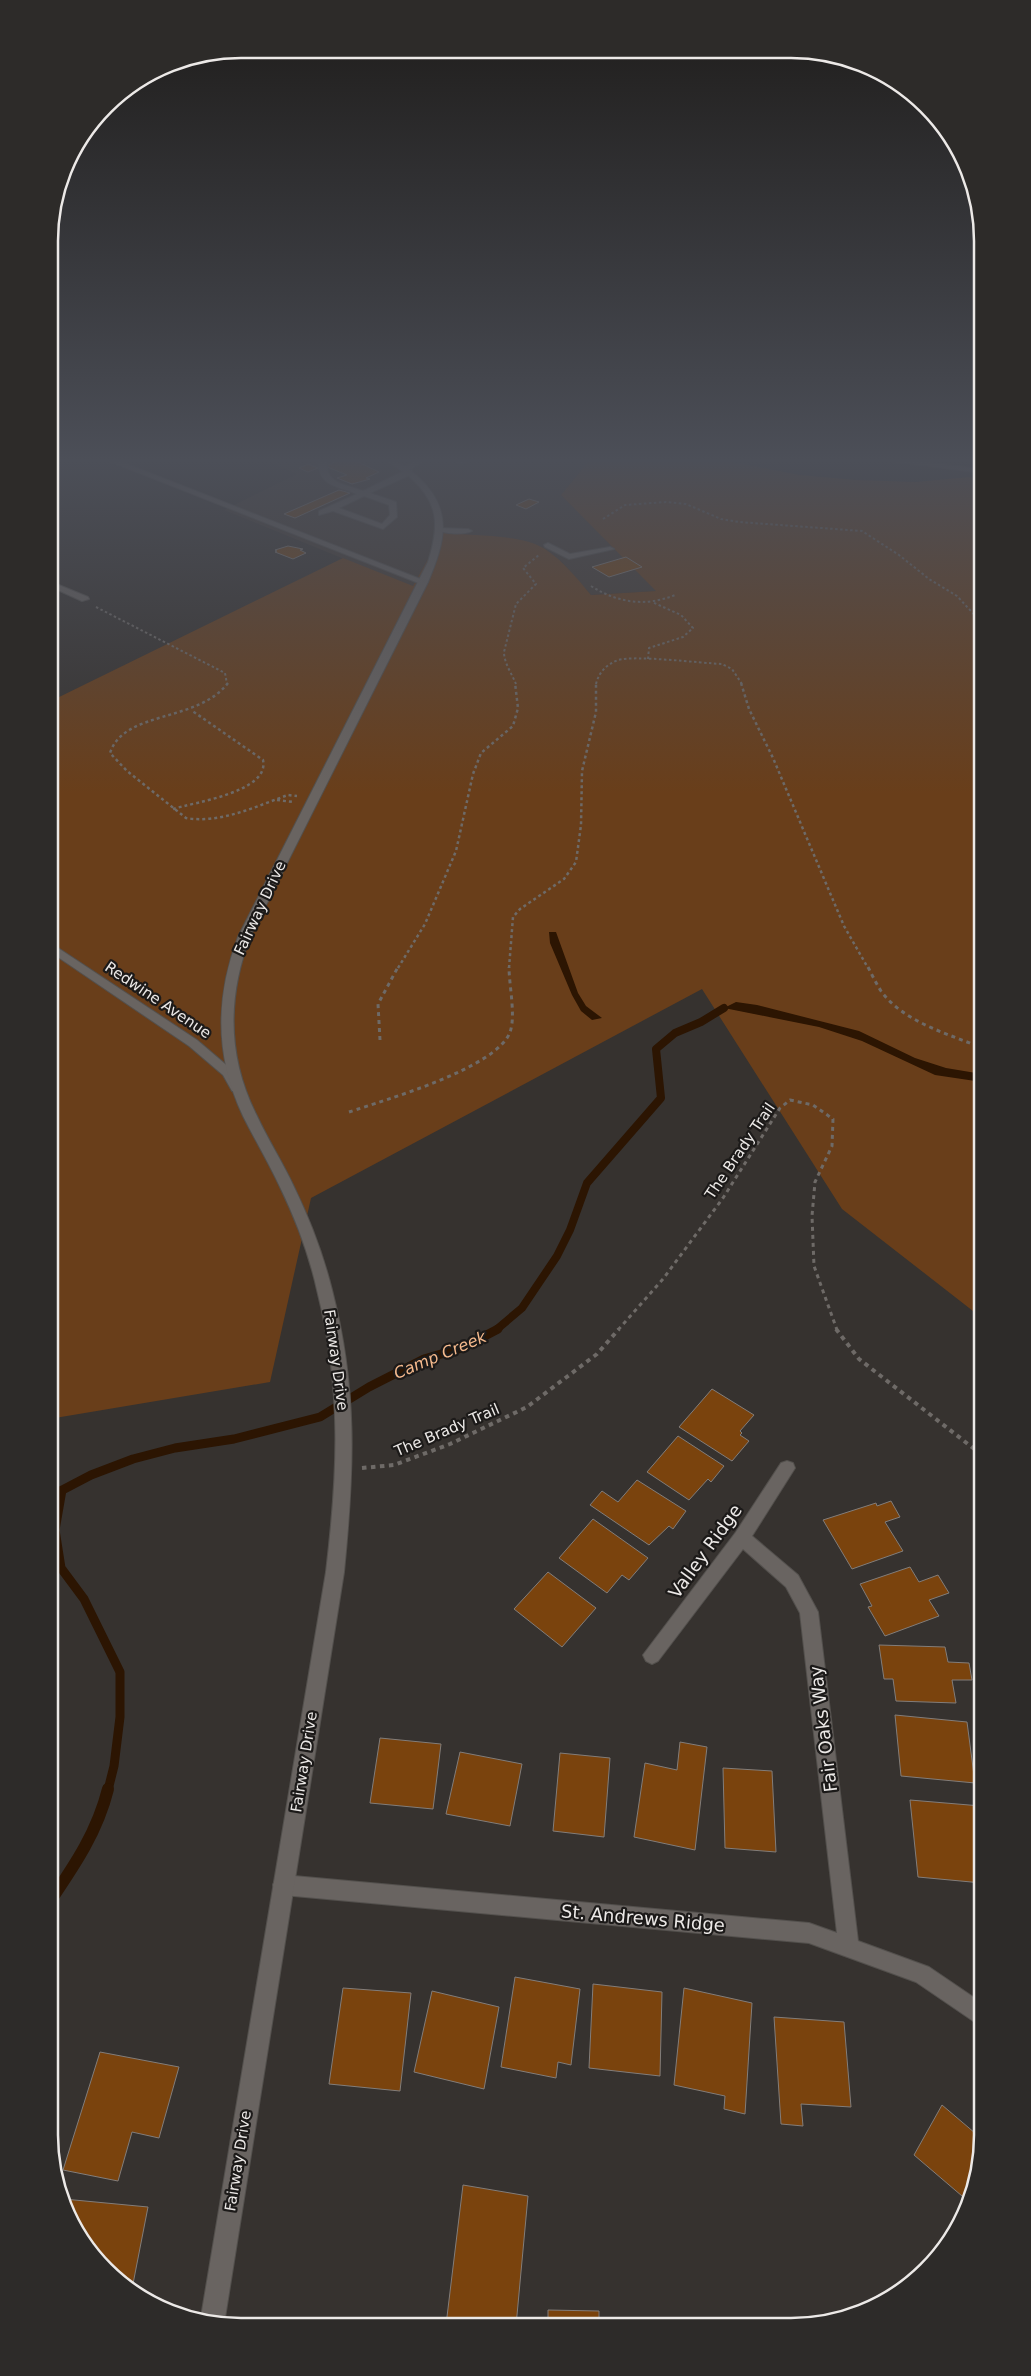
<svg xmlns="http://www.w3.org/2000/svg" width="1031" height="2376" font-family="'DejaVu Sans',sans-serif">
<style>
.built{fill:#443b34}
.green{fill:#693e1a}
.water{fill:#2c1502}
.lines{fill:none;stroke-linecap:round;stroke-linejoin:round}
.stream-far2{stroke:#2c1502;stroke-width:8}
.stream-far1{stroke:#2c1502;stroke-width:9}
.stream{stroke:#2c1502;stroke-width:12}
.building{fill:#7a430d;stroke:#827d7a}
.service-casing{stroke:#53504d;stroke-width:2}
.minor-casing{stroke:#53504d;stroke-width:2}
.tertiary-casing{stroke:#53504d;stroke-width:2}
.path-far3{stroke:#6e6a67;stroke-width:2;stroke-dasharray:2.5 2.5;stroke-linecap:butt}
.path-far2{stroke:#6e6a67;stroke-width:2.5;stroke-dasharray:3 3;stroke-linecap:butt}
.path-far1{stroke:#6e6a67;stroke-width:3;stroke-dasharray:4 4;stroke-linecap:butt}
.path{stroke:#6e6a67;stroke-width:4;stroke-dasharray:4.5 4.5;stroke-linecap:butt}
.service{fill:#696461;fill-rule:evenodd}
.minor{fill:#696461;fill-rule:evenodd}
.tertiary{fill:#696461;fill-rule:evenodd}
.labels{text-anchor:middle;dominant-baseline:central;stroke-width:4.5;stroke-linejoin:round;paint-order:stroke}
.street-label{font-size:15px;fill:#ece9e7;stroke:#1c1a19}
.water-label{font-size:16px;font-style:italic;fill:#f6ba8d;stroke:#1c1a19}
.near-street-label{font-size:18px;fill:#ece9e7;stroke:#1c1a19}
.rim{fill:none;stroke:#ece9e7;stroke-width:2.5}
</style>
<rect width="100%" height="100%" fill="#36322f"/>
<path class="built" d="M268 461H589L561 495 657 591 591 595 562 562 468 536 443 532 413 587 224 510 297 474Z"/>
<path class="green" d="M589 461H727L800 475 856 480 916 482 970 477 982 478V1318L842 1209 702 989 311 1198 270 1382 49 1419V702L343 558 413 586 443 532C472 537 521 533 545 549 563 561 577 578 591 595L656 591 561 495Z"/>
<path class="water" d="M549 932H556L578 993 586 1006 602 1018 592 1020 581 1011 572 995 550 943Z
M736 1002 757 1005 859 1031 915 1058 946 1068 982 1074V1082L935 1075 862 1041 819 1027 724 1008Z"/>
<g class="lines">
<path class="stream-far2" d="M496 1330 522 1308 557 1256 570 1230 587 1183 661 1098 656 1049 675 1033 701 1022 724 1008"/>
<path class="stream-far1" d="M62 1490 55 1530 61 1568 84 1599 120 1672V1717L114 1766 108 1790
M49 1497 91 1475 133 1459 175 1448 234 1439 320 1417 369 1387 424 1359 462 1348 498 1329"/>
<path class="stream" d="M49 1903C74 1866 97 1833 108 1789"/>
</g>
<path class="building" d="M337 461H356L379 472 366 478 370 479 352 484 337 478 347 475 325 466Z
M308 464 318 468 308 472 299 468Z
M339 490 350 493 295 518 284 514Z
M529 499 539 502 526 509 516 505Z
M288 546 303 549 300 550 306 553 293 559 275 552 277 551 275 550Z
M626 557 642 567 609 577 592 567Z
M712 1389 754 1415 740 1431 742 1433 740 1435 749 1441 732 1461 679 1427Z
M678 1436 724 1466 711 1482 708 1479 689 1500 647 1472Z
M637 1480 686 1511 673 1529 669 1526 649 1545 590 1505 602 1491 618 1502Z
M891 1501 900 1517 885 1522 903 1551 852 1569 823 1520 876 1503 877 1506Z
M593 1519 648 1558 629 1580 622 1575 607 1593 559 1558Z
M910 1567 919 1582 938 1575 949 1593 929 1600 939 1616 885 1636 868 1607 872 1606 860 1584Z
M548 1572 596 1608 562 1647 514 1609Z
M879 1645 945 1647 948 1662 969 1663 972 1680H952L956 1703 896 1701 893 1679H884Z
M895 1715 967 1722 975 1783 901 1776Z
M380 1738 441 1744 433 1809 370 1803Z
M680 1742 707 1747 695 1850 634 1837 645 1763 677 1770Z
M460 1752 522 1764 510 1826 446 1814Z
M560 1753 610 1758 604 1837 553 1831Z
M723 1768 772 1771 776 1852 725 1848Z
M910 1800 981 1806 982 1883 918 1877Z
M515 1977 580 1989 571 2065 558 2062 556 2078 501 2067Z
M593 1984 662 1992 660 2076 589 2068Z
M343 1988 411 1993 400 2091 329 2084Z
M684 1988 752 2003 745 2114 724 2109 725 2096 674 2085Z
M432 1991 499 2007 484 2089 414 2072Z
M774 2017 844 2022 851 2107 801 2104 803 2126 781 2124Z
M100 2052 179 2067 159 2138 132 2132 118 2181 63 2170Z
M942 2105 982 2139 969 2202 914 2155Z
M463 2185 528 2196 516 2326 446 2325Z
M64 2199 148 2207 132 2289 105 2271 74 2231 63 2203Z
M548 2310 599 2311V2326H548Z"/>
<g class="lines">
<g class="service-casing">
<path id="service" d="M319 461H327C325 484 345 484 363 491L406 470H412V474L370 493 396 502 397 517 383 529 333 511 319 515V511L357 494C338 486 317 486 319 461ZM364 496 389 505 390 515 382 524 339 508Z
M454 461H465L466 462 462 464Z
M438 528 468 529 472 531C465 535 444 534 437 530Z
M548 543 570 554 610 547 614 549 569 559 545 547 544 545Z"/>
</g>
<g class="minor-casing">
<path id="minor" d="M109 461H119L428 582 421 584Z
M414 461H424L407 471 400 469Z
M891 461H914L982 469V473Z
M49 581 88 597 89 599 82 601 49 586Z
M49 942 197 1040 231 1069 243 1088 242 1091H232L223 1075 189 1046 49 951Z
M787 1461 793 1463 795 1468 752 1536 798 1575 818 1612 858 1941 929 1967 982 2003V2027L916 1982 809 1943 283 1895 276 1892 273 1885 276 1878 283 1875 809 1923 837 1933 800 1613 786 1587 743 1549 658 1661 652 1664 646 1661 643 1655 736 1532 781 1463Z"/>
</g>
<g class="tertiary-casing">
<path id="tertiary" d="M388 461C400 461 409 469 418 477 454 510 445 541 428 582L250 937C227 998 227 1057 257 1116 268 1140 283 1163 294 1187 310 1220 323 1254 332 1290 358 1390 354 1471 344 1572L224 2324H204L200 2323 326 1572C338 1471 342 1390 317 1290 309 1254 296 1220 280 1187 269 1163 255 1140 243 1116 215 1057 215 998 238 937L428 562C439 526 440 504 410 477 403 471 395 467 388 461Z"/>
</g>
<path class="path-far3" d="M603 519 625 505 666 502 686 504 721 519 739 522 862 531 899 555 929 579 957 596 982 623
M591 586C618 603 645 607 675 595
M96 607 225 673 227 684
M648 659 649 648 683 637 693 628 681 615 652 602
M516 684C512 674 504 663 504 652L516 604 536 584 523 568 539 555
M596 684C599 672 606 665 618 660 635 655 700 663 722 664L732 669 742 684"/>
<path class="path-far2" d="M228 683C197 723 124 710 110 753L127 771 186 818C220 824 257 806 288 795L297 796
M741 683 749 709 773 758 844 926 868 968
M277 800 293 802
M173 809C195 802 270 792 263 760L191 710
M398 968 425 924 456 851 473 774 481 753 513 726 518 708 515 683
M509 968 513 917 520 909 564 879 576 862 581 825 582 771 596 712V683"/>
<path class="path-far1" d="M868 967C872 975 876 983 881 991 903 1022 949 1034 982 1048
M380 1040 378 1004 398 967
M349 1112C385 1100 497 1068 510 1032 516 1016 509 985 509 967
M618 1330 663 1279 723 1198 780 1108 790 1100 813 1105 833 1119 832 1146 815 1182 812 1216 814 1266 837 1330"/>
<path class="path" d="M836 1329 859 1359 982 1455
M362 1468 394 1465 450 1444 527 1407 597 1354 619 1329"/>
<use href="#service" class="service"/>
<use href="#minor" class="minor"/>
<use href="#tertiary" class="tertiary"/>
</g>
<linearGradient id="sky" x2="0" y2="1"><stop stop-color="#1e1c1a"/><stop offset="0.58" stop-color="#4c4f58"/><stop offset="1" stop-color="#4c4f58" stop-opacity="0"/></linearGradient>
<rect width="1031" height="794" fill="url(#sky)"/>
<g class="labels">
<g class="street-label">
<text transform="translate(260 908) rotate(-65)">Fairway Drive</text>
<text transform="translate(158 1000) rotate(34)">Redwine Avenue</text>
<text transform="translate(740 1151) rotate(-56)">The Brady Trail</text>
<text transform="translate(336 1360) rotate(82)">Fairway Drive</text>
<text transform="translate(447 1430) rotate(-23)">The Brady Trail</text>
<text transform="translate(304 1762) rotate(-81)">Fairway Drive</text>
<text transform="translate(238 2161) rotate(-81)">Fairway Drive</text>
</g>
<g class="water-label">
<text transform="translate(440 1355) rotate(-23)">Camp Creek</text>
</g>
<g class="near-street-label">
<text transform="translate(705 1551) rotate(-54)">Valley Ridge</text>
<text transform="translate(823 1729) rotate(-97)">Fair Oaks Way</text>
<text transform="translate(643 1918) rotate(5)">St. Andrews Ridge</text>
</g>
</g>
<path d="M0 0H1031V2376H0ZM241 58H791A183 183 0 0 1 974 241V2135A183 183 0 0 1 791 2318H241A183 183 0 0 1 58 2135V241A183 183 0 0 1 241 58Z" fill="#2d2b29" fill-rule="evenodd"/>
<path class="rim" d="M241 58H791A183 183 0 0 1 974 241V2135A183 183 0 0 1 791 2318H241A183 183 0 0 1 58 2135V241A183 183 0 0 1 241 58Z"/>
</svg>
